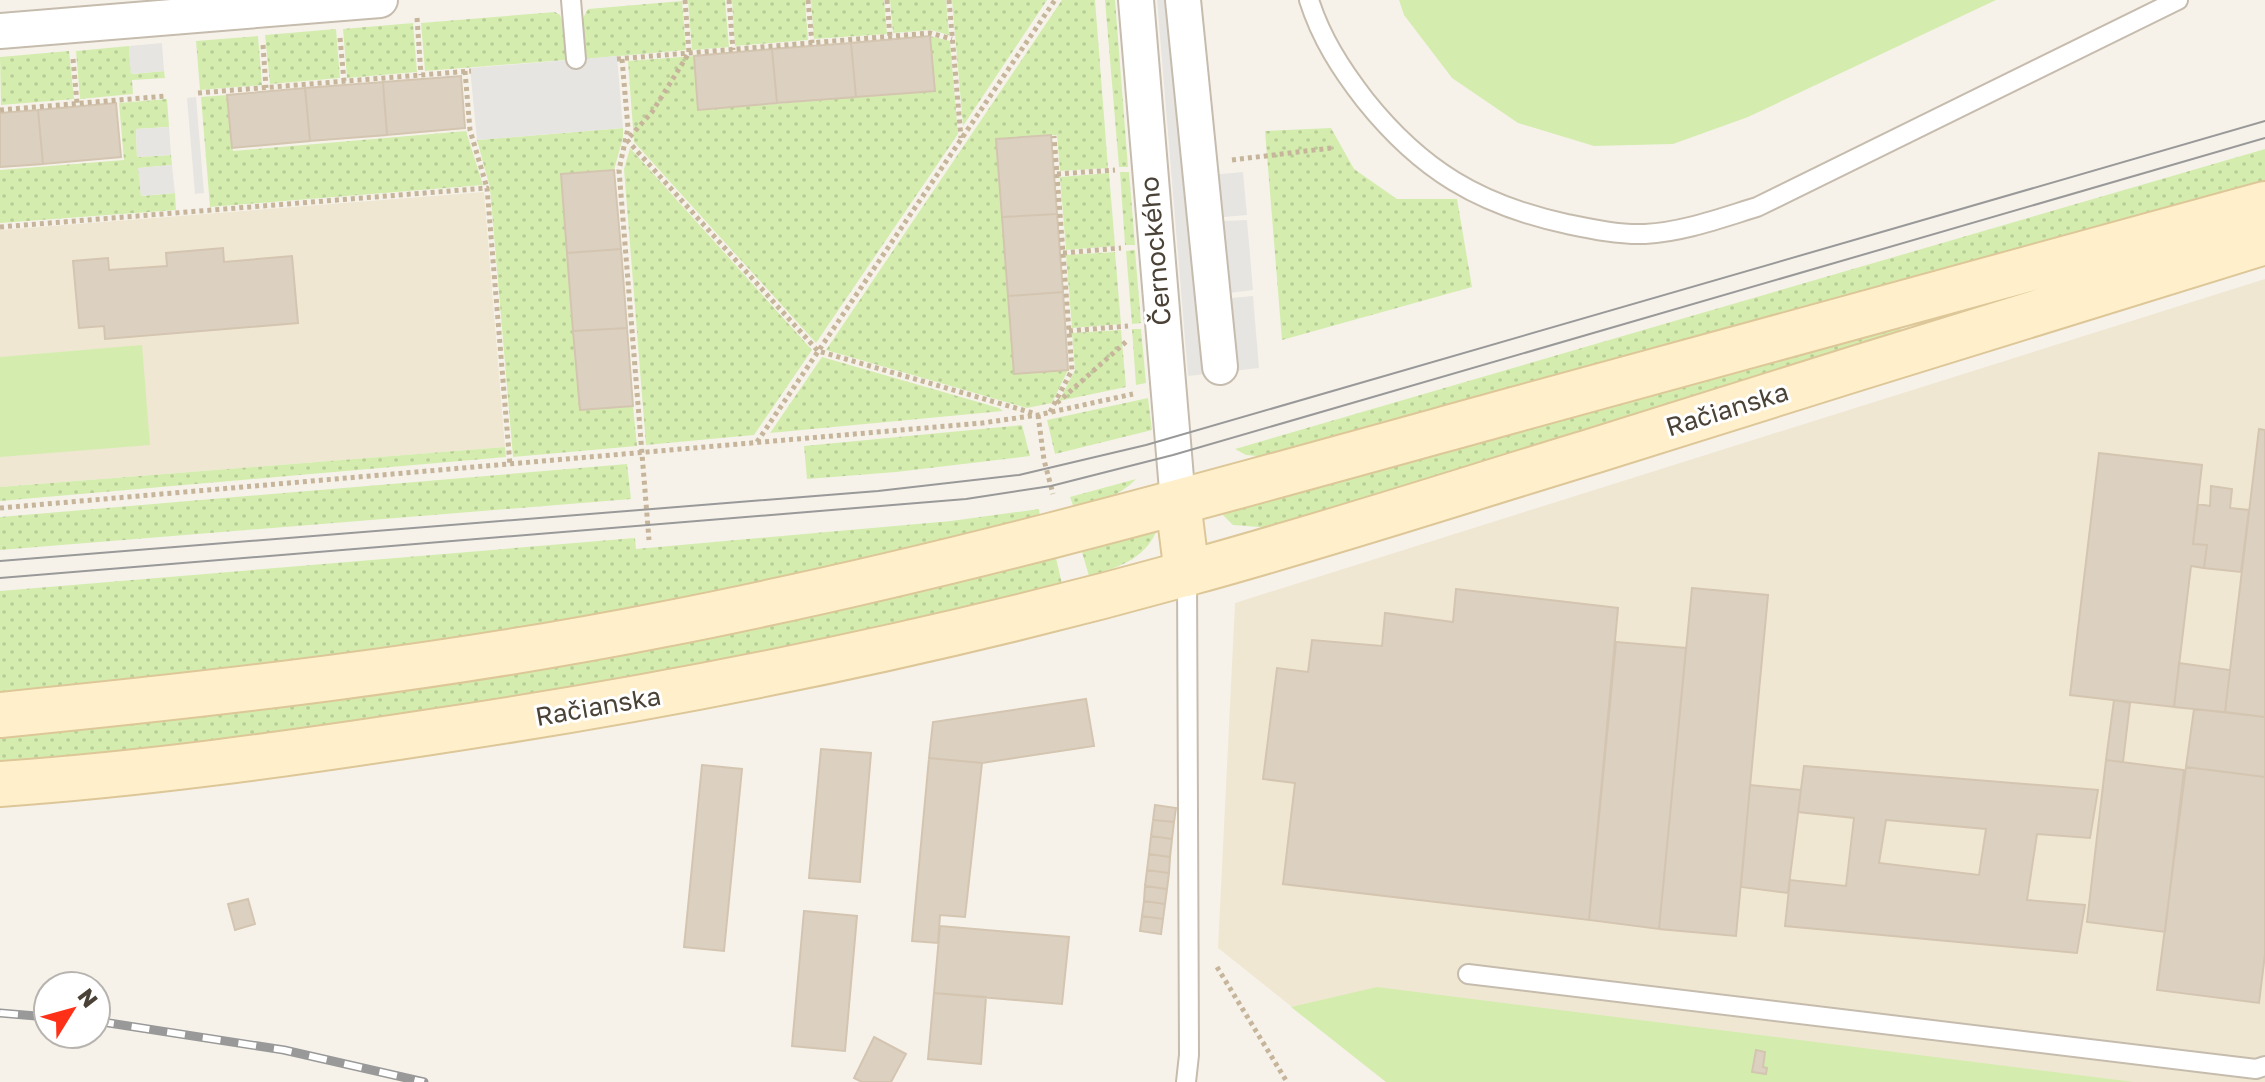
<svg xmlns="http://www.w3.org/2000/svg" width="2265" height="1082" font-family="'Golos Text',sans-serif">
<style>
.education{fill:#f0e7d2}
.grass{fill:url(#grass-dots)}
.garden{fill:#d4edaf}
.parking{fill:#e7e5e1}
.building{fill:#dcd0c1;stroke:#d4c5b0;stroke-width:2;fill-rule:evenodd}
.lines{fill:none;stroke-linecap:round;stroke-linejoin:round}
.service-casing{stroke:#c6bcae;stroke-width:22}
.minor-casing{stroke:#c6bcae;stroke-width:38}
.secondary-casing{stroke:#ddc798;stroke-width:48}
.path{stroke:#c6b59b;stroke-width:5;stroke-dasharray:4 4;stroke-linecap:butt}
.service{stroke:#fff;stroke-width:18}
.minor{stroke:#fff;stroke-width:34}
.secondary{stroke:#fff0cb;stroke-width:44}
.tram{stroke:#999;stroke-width:2}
.rail-casing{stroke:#999;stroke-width:9}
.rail{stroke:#fff;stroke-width:6;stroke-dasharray:18;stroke-linecap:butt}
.labels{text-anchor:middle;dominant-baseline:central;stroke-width:6;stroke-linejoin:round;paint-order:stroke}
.street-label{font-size:26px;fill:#4b4237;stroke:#fff}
</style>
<defs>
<pattern id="grass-dots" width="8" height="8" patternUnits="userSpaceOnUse" patternTransform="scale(2)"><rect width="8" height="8" fill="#d4edaf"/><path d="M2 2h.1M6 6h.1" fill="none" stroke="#b8cc97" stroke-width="1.8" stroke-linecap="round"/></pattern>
</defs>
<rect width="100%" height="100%" fill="#f6f2ea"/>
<path class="education" d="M484 192 505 447 0 487V230Z
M2265 279V1082H1386L1218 948 1235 603Z"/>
<path class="grass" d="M688 0H725L729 47 692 50Z
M732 0H805L808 40 735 46Z
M811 0H884L887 34 814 39Z
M890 0H946L949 35 931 30 893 33Z
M952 0H1047L963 126Z
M1062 0H1095L1108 168 1060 171 1057 135 997 139 1014 374 1068 370 1052 403 1027 408 826 350Z
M1105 0H1115L1128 167H1119Z
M682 1 686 50 586 59 583 18 588 9Z
M555 12 560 15 562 20 566 60 425 71 421 23Z
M413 23 417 72 347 78 343 29Z
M336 29 340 78 270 84 265 35Z
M258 36 262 85 200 90 196 41Z
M930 36 950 41 958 134 816 343 634 142 628 61 694 56 699 110 934 91Z
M129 46 131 74 164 71 165 78 132 80 133 94 80 99 76 51Z
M69 51 74 99 1 105 0 57Z
M227 95 233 151 466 131 483 185 210 207 201 97Z
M167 99 169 127 136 129 137 157 171 155 172 165 139 168 141 196 175 193 176 210 0 223V170L124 160 119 103Z
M623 128V138L614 170 561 175 580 410 633 406 637 446 513 457 490 188 477 140Z
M1331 128 1354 169 1397 199H1457L1472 287 1282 340 1265 131Z
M630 148 812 350 754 435 646 445 624 169Z
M2265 149V180L1978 262 1269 457 1246 455 1235 449Z
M1120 172H1129L1135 245H1125Z
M1109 173 1115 246 1066 250 1060 177Z
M1135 250 1141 323 1132 324 1126 251Z
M1115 252 1121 324 1072 328 1066 255Z
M1898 326 1901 328 1899 334 1271 528 1233 525 1221 513Z
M1132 329H1141L1146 383 1136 385Z
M1121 330 1126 387 1059 401 1075 370 1072 333Z
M822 357 999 408 1003 411 770 433Z
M1148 398 1152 430 1055 454 1047 420Z
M1022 425 1030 456 896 472 807 479 804 446Z
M505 447 506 457 0 501V487Z
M627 464 631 499 0 550V517Z
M1136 479C1119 497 1097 502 1074 508L1070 497Z
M1039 509 1040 517C917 547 794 577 670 602 448 645 224 671 0 694V591L635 538 636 549 951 521Z
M1156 532C1144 560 1116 568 1089 576L1082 552Z
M1056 558 1062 584 835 639 540 695 359 723 192 744 0 764V738C239 713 477 683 713 636 828 613 942 584 1056 558Z"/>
<path class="garden" d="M1399 0H1996L1748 117 1673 144 1594 146 1518 123 1452 78 1404 15Z
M142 345 150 445 0 457V357Z
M1377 987 2134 1082H1386L1291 1007Z"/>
<path class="parking" d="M1157 0H1196L1210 175 1243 172 1247 215 1224 217 1222 221 1247 220 1253 290 1229 293 1231 298 1253 296 1259 368 1188 376Z
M162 43 164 71 131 74 129 46Z
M617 56 623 128 477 140 470 68Z
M196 97 204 193 195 194 187 98Z
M169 127 171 155 137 157 136 129Z
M172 165 175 193 141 196 138 168Z"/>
<path class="building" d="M930 36 935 91 856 97 851 43Z
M851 43 856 97 777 103 772 49Z
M772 49 777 103 698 110 694 56Z
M461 76 465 128 387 135 383 82Z
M383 82 387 135 310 141 305 88Z
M305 88 310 141 232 148 227 95Z
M116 103 121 157 43 164 38 110Z
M38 110 43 164 0 167V113Z
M1051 135 1057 214 1002 217 996 139Z
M614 170 621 249 567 253 561 174Z
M1057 214 1063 292 1008 296 1002 217Z
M223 248 224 262 292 256 298 323 105 339 104 326 79 328 73 261 108 258 109 270 167 266 166 253Z
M621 249 627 328 573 331 567 253Z
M1063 292 1068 370 1014 374 1008 296Z
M627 328 633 406 580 410 573 331Z
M2259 429 2265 430V717L2225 712Z
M2099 453 2202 465 2193 544 2207 545 2204 568 2191 566 2174 707 2070 695Z
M2211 486 2232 489 2230 508 2249 510 2241 572 2204 568 2207 545 2193 544 2198 504 2210 506Z
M1692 588 1768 595 1736 936 1659 929Z
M1456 589 1618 608 1589 920 1283 884 1295 783 1263 779 1277 668 1308 672 1312 640 1382 646 1385 613 1453 622Z
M1616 642 1686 648 1659 929 1589 920Z
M2179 663 2230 670 2225 712 2174 707Z
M1086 699 1094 746 982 763 929 758 933 722Z
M2114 700 2130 703 2123 762 2106 760Z
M2194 709 2265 717V777L2186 767Z
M821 749 871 753 860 882 809 878Z
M929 758 982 763 965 917 940 915 938 943 912 941Z
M2106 760 2184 770 2165 932 2087 922Z
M702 765 742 769 724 951 684 947Z
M1804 766 2098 790 2090 838 2037 834 2027 900 2085 905 2077 953 1785 926 1790 880 1846 886 1854 818 1798 812ZM1886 820 1986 829 1979 875 1879 863Z
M2186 767 2265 777V954L2259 1003 2157 990Z
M1750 785 1801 790 1788 893 1741 887Z
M1155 805 1176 808 1174 822 1153 820Z
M1153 820 1174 822 1172 839 1151 836Z
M1151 836 1172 839 1170 857 1149 854Z
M1149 854 1170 857 1169 873 1147 870Z
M1147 870 1169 873 1167 889 1145 886Z
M1145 886 1167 889 1165 904 1144 901Z
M248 899 255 924 235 930 228 904Z
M1144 901 1165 904 1163 919 1142 916Z
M804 911 857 916 845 1051 792 1046Z
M1142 916 1163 919 1161 934 1140 931Z
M940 926 1069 937 1062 1004 934 993Z
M934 993 986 997 981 1064 928 1059Z
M874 1037 906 1054 891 1082H862L854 1078Z
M1756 1050 1765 1052 1763 1067 1767 1068 1766 1074 1752 1072Z"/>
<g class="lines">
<g class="service-casing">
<path id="service" d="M571 0 576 59
M1309 0C1321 38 1341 69 1365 100 1421 170 1479 205 1567 224 1591 229 1619 235 1645 234 1683 232 1721 218 1757 207L2178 0
M1468 974 2256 1069 2265 1066
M1186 1082 1189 1055 1187 574"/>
</g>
<g class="minor-casing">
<path id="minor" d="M1136 0 1178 502
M1183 0 1220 367
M0 31 380 0"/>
</g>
<g class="secondary-casing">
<path id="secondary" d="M1178 502 1187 574
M0 715C221 693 442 668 660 625 943 570 1221 491 1499 414 1754 344 2010 276 2265 204
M0 784C144 774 288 754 431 732 686 694 940 642 1188 573 1324 536 1458 492 1593 451 1817 381 2040 310 2265 242"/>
</g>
<path class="path" d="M685 0 689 53 652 112 627 140 818 351 1033 413
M729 0 733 50
M808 0 812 43
M887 0 890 37
M949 0 961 138
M417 18 421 75
M340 38 344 81
M263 45 266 88
M73 59 77 103
M617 59 930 33 952 39
M622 59 628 128 619 170 649 540
M465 71 470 130 487 188
M198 93 471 71
M0 110 166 96
M1232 160 1331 148
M1057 174 1115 170
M0 227 487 188 510 465
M1063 253 1121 248
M1069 331 1128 326
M1057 403 1128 340
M1050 412 1072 370 1054 136
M1038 415 1044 460 1053 494
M757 442 1055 0
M0 508 982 423 1038 415 1133 394
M1217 967 1287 1082"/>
<use href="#service" class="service"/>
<use href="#minor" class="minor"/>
<use href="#secondary" class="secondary"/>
<path class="tram" d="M0 561 878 491 1019 475 1146 445 2265 121
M0 578 966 499 1051 486 1173 455 2265 138"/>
<g class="rail-casing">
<path id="rail" d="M0 1013 48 1017
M96 1021 284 1050 424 1082"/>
</g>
<use href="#rail" class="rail"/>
</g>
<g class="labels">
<g class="street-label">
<text transform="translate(1155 251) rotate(-95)">Černockého</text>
<text transform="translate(1727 409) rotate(-17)">Račianska</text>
<text transform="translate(598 706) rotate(-10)">Račianska</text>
</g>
</g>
<g transform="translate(72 1010) rotate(53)"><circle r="38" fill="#ffffff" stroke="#b7b3af" stroke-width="2"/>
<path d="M0-6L14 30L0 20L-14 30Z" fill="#ff3018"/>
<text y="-12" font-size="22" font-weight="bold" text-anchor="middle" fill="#4b4237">N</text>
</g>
</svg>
